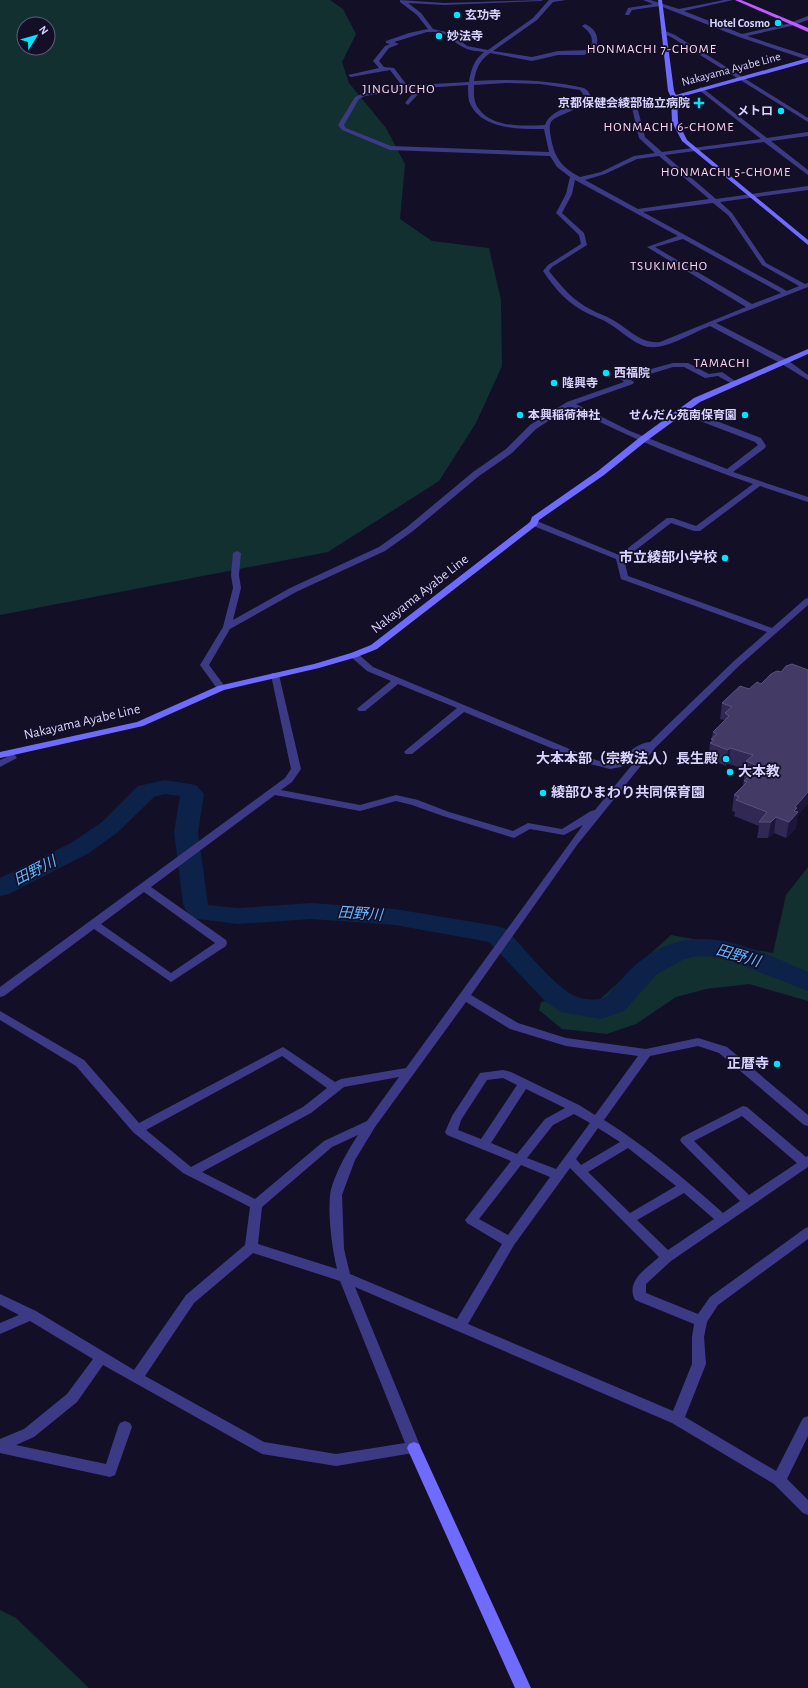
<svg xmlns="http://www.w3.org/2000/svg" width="808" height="1688" font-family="'Alegreya Sans','Noto Sans JP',sans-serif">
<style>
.green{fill:#12302f;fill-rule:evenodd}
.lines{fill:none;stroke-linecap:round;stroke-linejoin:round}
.river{fill:#0c2248;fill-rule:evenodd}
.street{fill:#3d3a85;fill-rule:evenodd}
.secondary{fill:#6f6bff;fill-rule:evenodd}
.primary{fill:#c25bff;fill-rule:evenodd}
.wall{fill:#312854}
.shaded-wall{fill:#1d163a}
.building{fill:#433a66;stroke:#5a527e}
.poi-dot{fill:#00e5ff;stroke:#130f26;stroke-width:1.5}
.labels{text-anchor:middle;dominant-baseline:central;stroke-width:3.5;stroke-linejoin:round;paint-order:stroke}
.far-poi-label{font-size:12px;font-weight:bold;fill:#d9d4ff;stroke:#130f26;text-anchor:start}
.far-street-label{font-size:12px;fill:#d9d4ff;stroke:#130f26}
.far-neighbourhood-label{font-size:13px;letter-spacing:1px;fill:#ffd6f0;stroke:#130f26}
.far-quarter-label{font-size:13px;letter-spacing:1px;fill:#ffd6f0;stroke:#130f26}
.poi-label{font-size:14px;font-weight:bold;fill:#d9d4ff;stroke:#130f26;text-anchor:end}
.street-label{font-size:14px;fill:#d9d4ff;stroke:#130f26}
.water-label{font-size:15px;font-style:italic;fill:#62b6ff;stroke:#130f26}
</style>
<rect width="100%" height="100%" fill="#130f26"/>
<path class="green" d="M0 0H330L343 9 356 34 342 62 349 83 386 128 405 164 400 219 432 241 489 248 501 300 502 366 476 423 439 481 328 552 0 615ZM24 24H48V48H24Z
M808 867V1001L749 984 706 989 676 997 636 1024 607 1034 562 1029 539 1010 541 1002 551 1000 578 1013 598 1001 671 935 773 953 786 895Z
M0 1610 16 1618 89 1688H0Z"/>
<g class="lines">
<path class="river" d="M165 780 196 785 204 794 198 832 208 905 238 908 311 903 395 909 497 926 506 929C522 946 556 988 575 996 584 1000 597 1001 606 997 616 986 627 971 639 962 696 917 751 948 808 972V991L721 957 697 956 684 959 657 974 624 1011 601 1019 561 1012 546 1002 489 942 395 925 311 919 238 924 190 918 183 904 174 832 180 796 165 794 154 797 118 832 89 853 9 894 0 896V878L71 843 102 822 138 786Z"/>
<path class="street" d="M400 0 444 3 543 0 541 1 444 5 408 3 421 13 433 29 451 33 467 46 488 50 533 18 549 0H566L553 2 537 20 493 51 532 57 558 51 590 50C594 38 592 34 582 26L585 24C598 30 600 40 594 52L583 55H558L532 61 490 53C479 61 476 69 474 81 512 79 547 80 584 88L588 91 593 100 631 96 676 98 677 99 674 101 635 99 645 137 662 152 761 139 699 90 698 89 701 87 767 138 808 132V136L771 141 808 170V175L764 142 665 155 716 199 808 186V190L720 202 732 213 766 263 805 284 808 283V287L716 323 786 359 808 375V380L780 363 710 326C694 332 667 349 650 347 635 346 621 330 608 323 602 319 595 317 589 314 569 305 555 289 543 271L548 265 581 244 579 235 556 213 566 194 570 177 557 167 550 156 390 150 342 130 338 125 355 97 364 93 403 87 390 70 351 77 348 75 379 68 373 61 385 46 390 44 386 43V41L409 33 428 29 417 15 400 2ZM427 32C450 31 446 38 463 47 469 51 477 51 484 52 474 60 471 69 469 82L415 85 406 84 394 68 384 67 379 61 389 48 399 44 394 42ZM506 83 540 84 580 90 588 101C574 105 550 110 545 125 524 126 492 128 479 109 473 102 474 93 474 85ZM468 85C468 90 468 96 469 101 480 130 519 129 544 129L549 152 391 146 346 128 344 125 359 99 365 96 417 88 405 103 408 105 424 88ZM630 99 639 138 655 153 634 156 601 172 580 177C565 169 556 161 552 143 551 137 548 128 551 122 554 118 560 116 564 114 586 104 606 100 630 99ZM659 156 709 199 638 209 585 180 605 174 637 159ZM575 180 678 236 647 247 746 307 660 342C639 344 629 328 611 319 605 315 598 314 592 310 573 301 562 287 549 271L552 267 587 245 584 233 562 213 572 194ZM713 203 728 215 762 265 799 286 787 291 643 212ZM683 239 781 293 752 304 655 247Z
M643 0H650L679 9 724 0H733L684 11 742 34 787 24 808 16V20L791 26 747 36 808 56V60L739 37 660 6 632 10 629 15H625L628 8 653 4Z
M663 30 675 35 808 118V122L671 37 661 33Z
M673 363H688L709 374 722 372 738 383 734 385 718 376 705 378 684 367H673L631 380 634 382 633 384 576 404 630 431 727 469 758 445 755 442 679 413V409H685L761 438 766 446 765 448 733 472 808 497V502L760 486 700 531H694L671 523 624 559 628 576 772 628 805 599 808 598V605L740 665 656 747 577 845 471 995 518 1023 566 1038 646 1049 698 1038 727 1047 808 1115V1126L804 1125 719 1053 698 1046 650 1056 604 1120C647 1147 685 1179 723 1213L740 1201 682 1143 680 1140 682 1137 743 1106 747 1107 806 1157 808 1156V1167L671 1261 646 1284V1293L698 1314 710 1297 804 1229 808 1227V1239L718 1305 707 1322 704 1337 706 1364 685 1417 776 1471 803 1418 808 1416V1436L787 1479 808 1500V1515L803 1513 774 1484 672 1423 355 1287 421 1448 419 1452 336 1466 262 1454 103 1365 77 1402 34 1437 16 1445 106 1464 118 1427 120 1423 125 1421 130 1423 132 1427 115 1475 110 1477 0 1453V1439L24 1429 67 1394 93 1359 30 1321 0 1334V1323L19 1315 0 1305V1294L36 1311 134 1370 186 1295 245 1245 250 1207 183 1173 133 1132 76 1066 0 1020V1011L84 1060 139 1123 283 1047 335 1082 341 1079 406 1068 583 825 564 835 530 829 514 838 443 816 412 805 396 801 360 811 275 795 151 887 226 940 227 943 226 946 171 982 94 929 4 996 0 997V987L285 778 291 769 271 675 272 673H278L279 675 301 769 292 782 281 790 360 805 396 795 418 800 449 812 513 831 528 823 562 829 591 811 595 810 645 749 621 767 610 769 590 764 464 712 412 754H406L404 752 406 750 457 708 398 684 365 711H359L357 709 359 707 391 681 367 671 351 657 350 655 351 653H357L373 667 596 760C601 761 606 763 611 763 623 763 630 744 650 742L734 661 767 632 621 579 616 559 531 525V521H537L619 555 667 518H673L696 526 753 484C690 462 629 438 570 407L536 429 512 453 479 476 413 531 385 551 296 592 230 629 209 665 226 688 221 691 218 690 200 665 223 627 233 588 231 575 233 553 237 551 241 553 239 575 241 588 233 620 290 588 379 547 407 527 473 472 506 449 530 425 567 402 624 382 621 379 622 377ZM144 892 215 943 171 973 101 924ZM466 1002 510 1029 566 1046 638 1056 595 1115 579 1105 511 1072 503 1070 480 1073 452 1116 445 1132 447 1135 511 1161 465 1220 467 1223 502 1244 457 1319 350 1274 344 1249 342 1195 355 1160 375 1127ZM282 1056 327 1088 303 1107 191 1167 146 1130ZM399 1077 367 1121 324 1141 255 1199 202 1172 311 1113 344 1087ZM503 1078 517 1085 481 1139 458 1130 461 1120 487 1080ZM526 1089 565 1108 545 1119 517 1154 491 1143ZM574 1114 590 1123 556 1169 527 1158 553 1125ZM742 1116 797 1163 749 1195 694 1141ZM598 1128 620 1142 581 1165 576 1159ZM358 1135C348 1150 332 1178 330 1196 328 1218 332 1248 337 1269L258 1244 262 1207 332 1147ZM628 1148 676 1186 630 1213 588 1172ZM521 1165 550 1177 508 1235 479 1219ZM570 1168 659 1257C647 1268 625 1281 635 1300L694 1324 692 1337V1364L673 1411 468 1324 514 1245ZM684 1193 714 1219 668 1250 637 1220ZM253 1253 340 1281 405 1443 336 1454 264 1442 145 1376 194 1303Z
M9 750 12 751 17 758 0 767V760L7 757 4 753Z"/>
<path class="secondary" d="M658 0H662L674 91 676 95 808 58V62L677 98 678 122 687 140 808 240V245L682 141 672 122 671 97 668 91Z
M808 349V354L700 402 645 442 604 475 539 520 537 525 377 649 357 657 319 668 224 690 143 726 0 758V752L137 722 218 686 314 664 351 653 371 645 530 522 532 517 598 471 639 438 694 398Z
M414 1442 419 1444 531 1688H515L407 1448 409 1444Z"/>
<path class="primary" d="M735 0H741L808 28V32Z"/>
</g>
<path class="wall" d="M740 686 797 817 796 828 786 838 774 833 768 838H757L759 826 734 816 735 812 732 811 734 795 743 786 745 769 728 764 726 766 708 759 710 743 711 742 713 732 724 721V720L720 719 722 703Z"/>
<path class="shaded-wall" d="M730 748 728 764 726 766 728 750Z
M808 792V804L797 817 796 828 786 838 789 822 795 807Z
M776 817 774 833 768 838 771 822Z"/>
<path class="building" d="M792 664 808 670V792L795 807 797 808 794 811 798 812 789 822 776 817 771 822H759L767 812 736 800 739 797 734 795 747 782 744 781 748 777 745 776 755 765 746 761 753 755 730 748 728 750 710 743 714 740 711 739 717 734 713 732 729 716 725 713 732 707 722 703 740 686 749 689 757 682 761 684 771 674 777 671 781 672 786 666Z"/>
<g class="poi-dot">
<circle cx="457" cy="15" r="4"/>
<circle cx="778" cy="23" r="4"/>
<circle cx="439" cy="36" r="4"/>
<path d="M697 97h4v4h4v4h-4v4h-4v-4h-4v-4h4z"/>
<circle cx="781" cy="111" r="4"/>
<circle cx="606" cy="373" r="4"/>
<circle cx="554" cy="383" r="4"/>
<circle cx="520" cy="415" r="4"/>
<circle cx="745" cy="415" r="4"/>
<circle cx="725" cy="558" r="4"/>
<circle cx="726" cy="759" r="4"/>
<circle cx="730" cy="772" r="4"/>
<circle cx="543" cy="793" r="4"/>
<circle cx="777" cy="1064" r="4"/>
</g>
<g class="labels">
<g class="far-poi-label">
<text x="465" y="15">玄功寺</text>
<text x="770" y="23" text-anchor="end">Hotel Cosmo</text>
<text x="447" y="36">妙法寺</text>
<text x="690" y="103" text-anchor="end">京都保健会綾部協立病院</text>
<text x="773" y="111" text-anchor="end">メトロ</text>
<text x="614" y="373">西福院</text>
<text x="562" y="383">隆興寺</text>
<text x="528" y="415">本興稲荷神社</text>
<text x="737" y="415" text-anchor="end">せんだん苑南保育園</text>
</g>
<g class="far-street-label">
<text transform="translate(731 69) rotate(-15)">Nakayama Ayabe Line</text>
</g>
<g class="far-neighbourhood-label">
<text x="652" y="49">HONMACHI 7-CHOME</text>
<text x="669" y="127">HONMACHI 6-CHOME</text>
<text x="726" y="172">HONMACHI 5-CHOME</text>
</g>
<g class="far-quarter-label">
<text x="399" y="89">JINGUJICHO</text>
<text x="669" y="266">TSUKIMICHO</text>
<text x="722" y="363">TAMACHI</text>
</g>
<g class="poi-label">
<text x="717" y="558">市立綾部小学校</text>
<text x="718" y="759">大本本部（宗教法人）長生殿</text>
<text x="738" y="772" text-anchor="start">大本教</text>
<text x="551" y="793" text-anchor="start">綾部ひまわり共同保育園</text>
<text x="769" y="1064">正暦寺</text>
</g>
<g class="street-label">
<text transform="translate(420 594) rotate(-38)">Nakayama Ayabe Line</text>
<text transform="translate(82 722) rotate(-13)">Nakayama Ayabe Line</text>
</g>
<g class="water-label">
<text transform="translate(35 871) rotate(-27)">田野川</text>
<text transform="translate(360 914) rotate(4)">田野川</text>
<text transform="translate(738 956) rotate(16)">田野川</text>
</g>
</g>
<g transform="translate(36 36) rotate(53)"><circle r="19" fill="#130f26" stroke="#625e7d"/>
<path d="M0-3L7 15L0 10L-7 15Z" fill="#00e5ff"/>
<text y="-6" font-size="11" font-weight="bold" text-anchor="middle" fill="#d9d4ff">N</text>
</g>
</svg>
